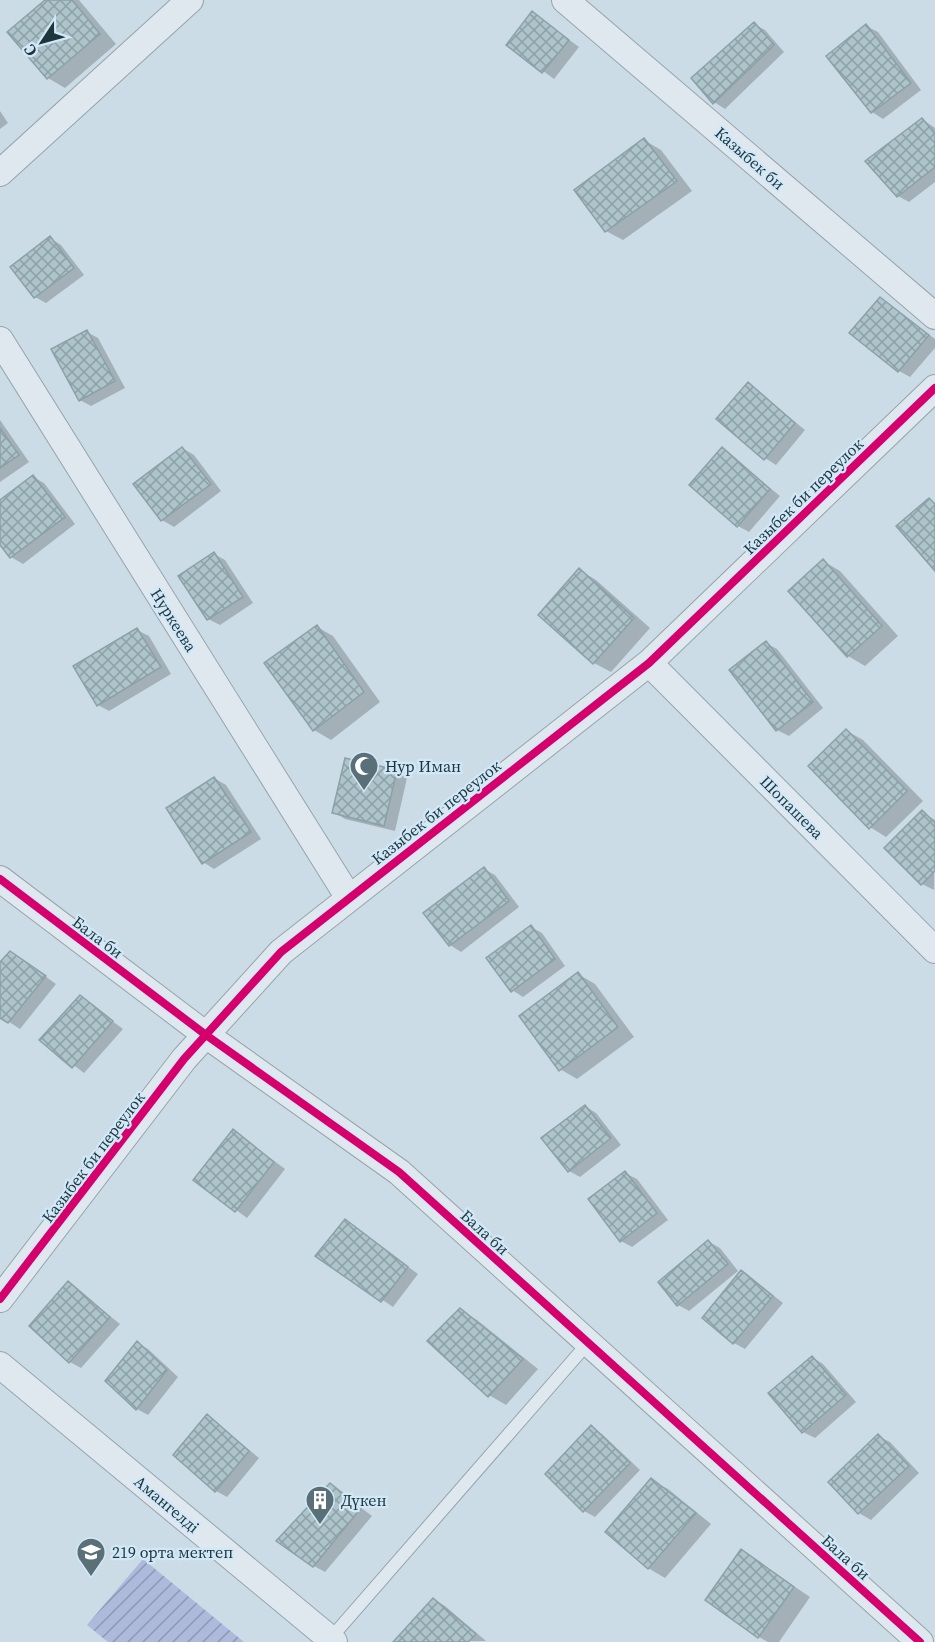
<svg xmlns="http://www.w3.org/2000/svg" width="935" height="1642" font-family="'Source Serif 4',serif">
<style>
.garden{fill:url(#garden-furrows)}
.shadow{fill:#0003}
.building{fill:url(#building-cross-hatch);stroke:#8ba1a7;stroke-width:1.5}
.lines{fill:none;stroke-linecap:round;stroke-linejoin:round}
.lane-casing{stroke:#96a4ac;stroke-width:14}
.street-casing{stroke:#96a4ac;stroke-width:28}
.lane{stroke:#dfe8ee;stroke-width:12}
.street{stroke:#dfe8ee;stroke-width:26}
.cycleway-casing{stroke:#d2e8f8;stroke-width:11}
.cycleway{stroke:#d6006c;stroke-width:8}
.labels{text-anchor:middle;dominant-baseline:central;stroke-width:4.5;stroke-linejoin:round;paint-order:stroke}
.street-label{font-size:16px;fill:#1c363c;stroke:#d2e8f8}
.poi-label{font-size:16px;fill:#1c363c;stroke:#d2e8f8;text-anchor:start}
</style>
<defs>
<pattern id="garden-furrows" width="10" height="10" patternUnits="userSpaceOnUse" patternTransform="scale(1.5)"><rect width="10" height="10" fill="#adbadb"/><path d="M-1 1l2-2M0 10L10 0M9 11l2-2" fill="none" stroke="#8c98b3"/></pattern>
<pattern id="building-cross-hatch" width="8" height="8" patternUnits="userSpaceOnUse" patternTransform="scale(1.5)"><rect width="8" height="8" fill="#adc4cb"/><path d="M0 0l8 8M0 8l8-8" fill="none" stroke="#8ca0a6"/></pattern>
</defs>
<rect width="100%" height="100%" fill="#ccdce7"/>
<path class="garden" d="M143 1559 244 1642H108L87 1625Z"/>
<path class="shadow" d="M47 0H79L116 44 65 88 48 78Z
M532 13 579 47 554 79 508 45Z
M754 24 765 30 784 52 725 109 714 102Z
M866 26 878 32 921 90 883 119 872 112Z
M0 111 8 123 0 129Z
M922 119 935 128V182L909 202 898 196Z
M644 140 661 150 692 191 623 240 606 231Z
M50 238 61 245 84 275 46 303 35 297Z
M891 306 935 339V348L910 377 899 371Z
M87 332 98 338 125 388 91 406 80 400Z
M748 384 805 430 776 465 765 458Z
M0 420 29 462 0 482Z
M182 448 194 455 221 491 174 527 162 520 135 484Z
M722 449 780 496 749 532 738 526Z
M33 477 44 483 75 524 23 564 11 557 0 542V502Z
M214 554 225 560 253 603 220 625 208 619Z
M823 561 840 571 898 636 865 666 848 656 790 591Z
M579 570 596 580 650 628 611 672 594 663 540 615Z
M317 627 333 636 380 702 331 740 314 730 266 664Z
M137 630 149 636 171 674 109 711 98 705Z
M766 643 777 649 823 708 789 736 777 730Z
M847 731 863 740 923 801 886 837 870 827Z
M396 772 407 778 395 831 345 819 334 812Z
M214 778 226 785 261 839 214 869 203 862Z
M922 812 935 820 934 890 922 884Z
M484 869 495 875 519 907 461 952 450 945Z
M531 927 542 933 565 966 523 997 512 990Z
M21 959 56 984 20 1029 0 1016V965Z
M578 974 595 984 634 1037 577 1079 560 1069Z
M80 997 123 1029 84 1073 41 1040Z
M585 1106 596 1113 621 1145 580 1177 569 1171Z
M234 1131 285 1169 247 1218 195 1180Z
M625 1173 637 1179 668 1220 632 1247 621 1241Z
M346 1221 418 1274 393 1307 317 1255Z
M709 1242 720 1248 738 1271 689 1311 678 1305Z
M742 1271 783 1303 745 1349 734 1343Z
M68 1283 120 1324 81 1368 70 1362 31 1325Z
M460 1310 477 1320 538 1369 506 1405 489 1395Z
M137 1343 148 1349 178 1377 148 1415 137 1409Z
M812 1357 823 1364 856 1402 815 1438 803 1432 770 1394Z
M208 1416 259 1458 227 1497 216 1491Z
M591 1427 602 1434 640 1470 595 1517 584 1511 547 1474Z
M878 1436 890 1442 919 1473 871 1520 859 1513 830 1482Z
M651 1480 668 1489 711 1524 665 1578 648 1568Z
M331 1485 372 1516 325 1572 314 1566Z
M742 1551 810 1597 779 1642H768L759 1637 707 1600Z
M434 1600 445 1606 486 1641 395 1642Z"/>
<path class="building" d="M45 0H72L100 34 47 79 7 32Z
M532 11 569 40 542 73 506 45Z
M754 22 774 45 713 104 691 78Z
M866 24 911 83 871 113 826 56Z
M922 118 935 134V167L897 197 865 161Z
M644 138 677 181 605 232 574 190Z
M50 236 74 268 34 298 10 267Z
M880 297 929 335 898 372 849 333Z
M87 330 115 381 79 401 51 349Z
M748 382 795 423 764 460 716 419Z
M0 428 19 455 0 468Z
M182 447 211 484 161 521 133 484Z
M722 447 770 489 737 527 689 485Z
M33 475 65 517 10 558 0 545V500Z
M929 498 935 504V571L896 526Z
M214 552 243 597 207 620 178 576Z
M823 559 882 626 847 657 788 591Z
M579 568 634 618 593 664 538 615Z
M317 625 364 692 313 731 264 663Z
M137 628 161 667 97 706 73 666Z
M766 641 813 702 776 731 729 670Z
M846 729 907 791 869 829 808 766Z
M345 758 397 770 384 826 332 813Z
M214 777 251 832 202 864 166 808Z
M922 810 935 823V871L921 885 884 848Z
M484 867 509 901 449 946 423 913Z
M531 925 555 959 511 992 486 958Z
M10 951 46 976 8 1023 0 1018V962Z
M578 972 618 1027 559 1071 519 1016Z
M80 995 113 1021 72 1068 39 1040Z
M585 1105 611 1138 568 1172 541 1138Z
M233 1129 274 1162 235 1212 193 1180Z
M625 1171 657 1213 620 1242 588 1199Z
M345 1219 408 1267 381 1302 315 1256Z
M708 1240 728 1264 677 1306 658 1282Z
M741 1270 773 1296 733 1344 702 1318Z
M68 1281 110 1317 69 1363 29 1326Z
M460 1308 523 1359 488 1397 427 1341Z
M137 1341 167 1370 136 1410 105 1381Z
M812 1356 846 1395 802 1433 768 1393Z
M207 1414 249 1451 215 1492 173 1455Z
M591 1425 630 1463 583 1512 545 1474Z
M878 1434 909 1466 858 1514 828 1482Z
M651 1478 696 1513 648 1569 605 1532Z
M330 1483 361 1508 313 1567 276 1541Z
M741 1549 794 1587 758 1638 705 1600Z
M433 1598 476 1634 468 1642H393Z"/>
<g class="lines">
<g class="lane-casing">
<path id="lane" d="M330 1639 588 1343"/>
</g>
<g class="street-casing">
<path id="street" d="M565 0 935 316
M0 173 190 0
M0 340 349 898
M649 663 935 950
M0 879 206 1035 399 1172 920 1642
M0 1299 184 1059 281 952 649 663 935 388
M0 1365 334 1642"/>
</g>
<use href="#lane" class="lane"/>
<use href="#street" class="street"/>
<g class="cycleway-casing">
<path id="cycleway" d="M0 879 206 1035 399 1172 920 1642
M0 1299 184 1059 281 952 649 663 935 388"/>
</g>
<use href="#cycleway" class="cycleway"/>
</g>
<defs>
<g id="mosque-pin" transform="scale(1.5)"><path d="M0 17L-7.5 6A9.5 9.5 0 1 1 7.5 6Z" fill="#5a7078" stroke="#d2e8f8"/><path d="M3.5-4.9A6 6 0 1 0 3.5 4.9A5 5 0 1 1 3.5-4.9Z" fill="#fff"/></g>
<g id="building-pin" transform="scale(1.5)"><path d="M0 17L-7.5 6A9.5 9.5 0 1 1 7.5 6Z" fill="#5a7078" stroke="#d2e8f8"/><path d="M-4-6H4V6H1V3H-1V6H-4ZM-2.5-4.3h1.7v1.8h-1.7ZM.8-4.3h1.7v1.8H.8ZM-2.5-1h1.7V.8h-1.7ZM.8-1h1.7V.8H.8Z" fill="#fff"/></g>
<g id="school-pin" transform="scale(1.5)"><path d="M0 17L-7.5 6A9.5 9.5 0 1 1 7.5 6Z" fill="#5a7078" stroke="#d2e8f8"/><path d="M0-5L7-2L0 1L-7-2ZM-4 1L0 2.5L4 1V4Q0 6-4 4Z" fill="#fff"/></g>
</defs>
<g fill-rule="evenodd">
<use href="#mosque-pin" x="364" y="766"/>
<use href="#building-pin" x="320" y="1500"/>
<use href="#school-pin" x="91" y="1552"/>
</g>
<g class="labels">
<g class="street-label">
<text transform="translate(750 158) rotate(41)">Казыбек би</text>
<text transform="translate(803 496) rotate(-44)">Казыбек би переулок</text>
<text transform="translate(174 620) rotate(58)">Нуркеева</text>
<text transform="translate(792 807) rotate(45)">Шопашева</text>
<text transform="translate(436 812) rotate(-38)">Казыбек би переулок</text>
<text transform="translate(98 937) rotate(37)">Бала би</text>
<text transform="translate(93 1157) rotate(-53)">Казыбек би переулок</text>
<text transform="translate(485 1232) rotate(42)">Бала би</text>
<text transform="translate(167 1504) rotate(40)">Амангелді</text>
<text transform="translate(846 1557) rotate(42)">Бала би</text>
</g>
<g class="poi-label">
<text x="385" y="766">Нур Иман</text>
<text x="341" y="1500">Дүкен</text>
<text x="112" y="1552">219 орта мектеп</text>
</g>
</g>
<g transform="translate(42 42) rotate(234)" stroke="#d2e8f8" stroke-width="4.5" paint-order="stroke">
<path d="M0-4.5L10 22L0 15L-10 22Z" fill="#1c363c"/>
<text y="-9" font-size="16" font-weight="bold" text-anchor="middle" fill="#1c363c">С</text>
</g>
</svg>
